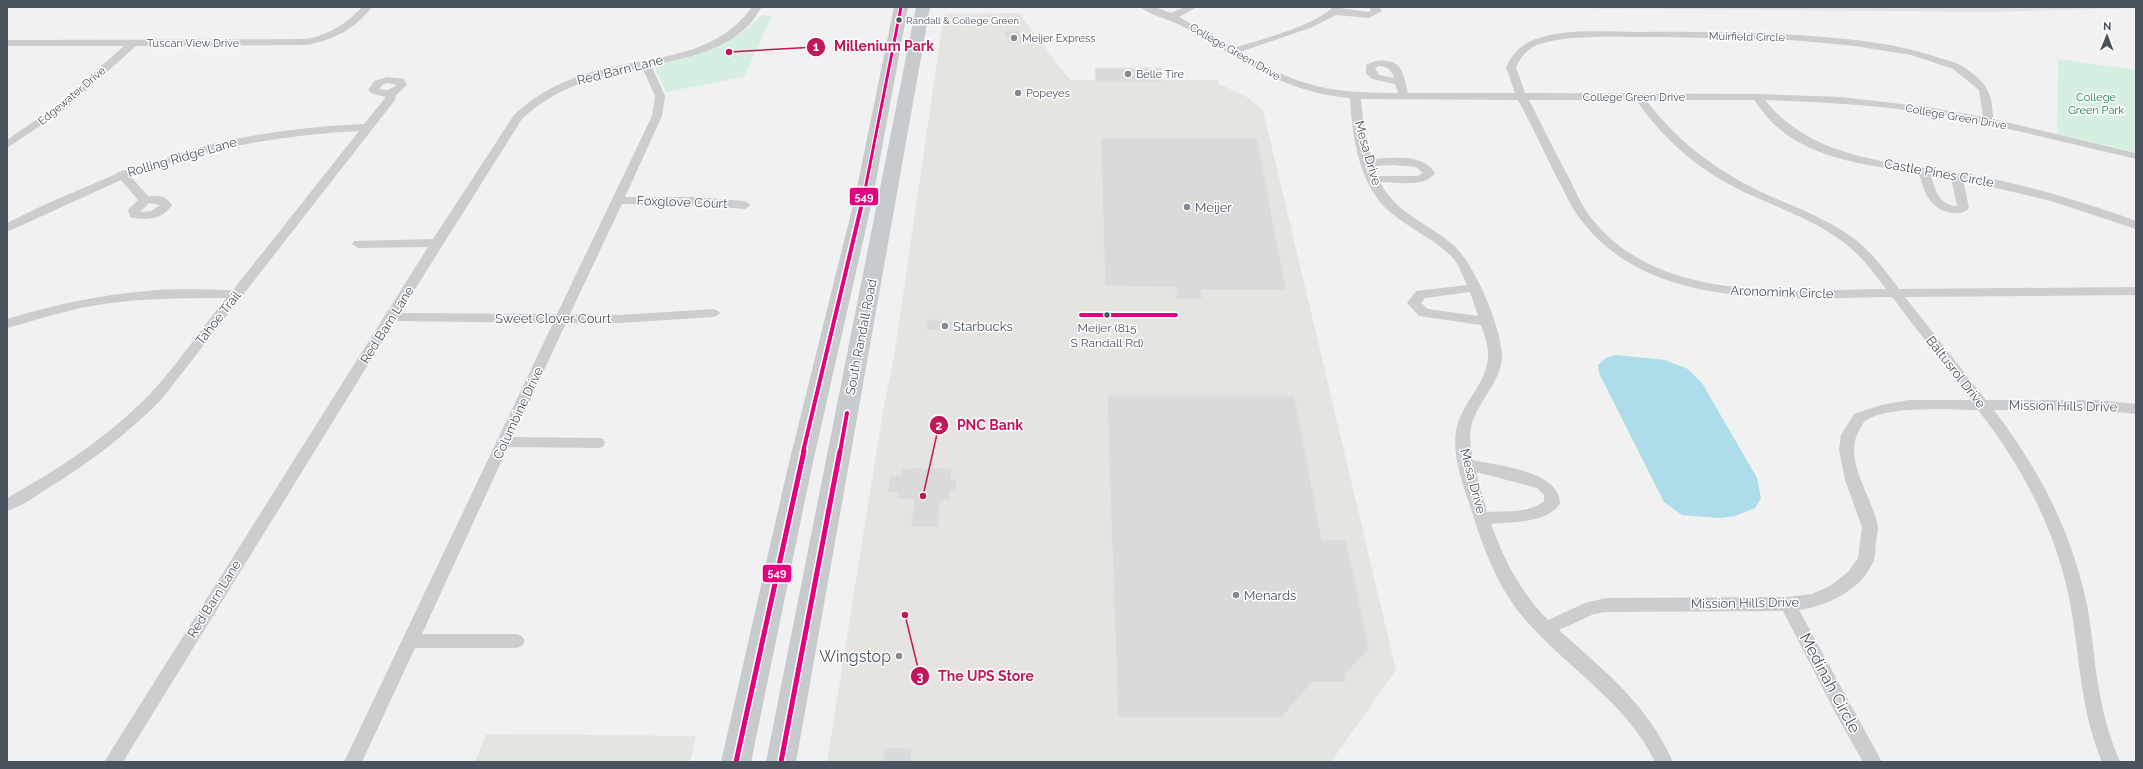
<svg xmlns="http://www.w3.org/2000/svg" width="2143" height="769" font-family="Raleway,sans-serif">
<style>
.commercial{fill:#e5e4e0}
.education{fill:#e3e2e3}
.green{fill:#d7efe0}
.water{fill:#addceb}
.building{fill:#dadadb;stroke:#e2e3e4}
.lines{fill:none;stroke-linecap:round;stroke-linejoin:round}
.street{fill:#cbcdcf;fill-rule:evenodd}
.primary{fill:#c7cbcd;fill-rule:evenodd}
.bus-1-far2-casing{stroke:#fff;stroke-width:5}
.bus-1-far1-casing{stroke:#fff;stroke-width:7}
.bus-1-casing{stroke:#fff;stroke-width:8}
.bus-1-far2{stroke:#e5007d;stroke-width:3}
.bus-1-far1{stroke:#e5007d;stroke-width:4}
.bus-1{stroke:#e5007d;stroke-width:5}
.bus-dot{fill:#49535d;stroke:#fff;stroke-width:1.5}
.poi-dot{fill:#848a91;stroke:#fff;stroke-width:1.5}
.labels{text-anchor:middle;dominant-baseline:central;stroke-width:3;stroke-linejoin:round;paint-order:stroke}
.far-bus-label{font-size:10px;fill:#49535d;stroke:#fff;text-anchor:start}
.far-street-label{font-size:11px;fill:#49535d;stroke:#fff}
.far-poi-label{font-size:11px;fill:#49535d;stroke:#fff;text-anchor:start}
.far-park-label{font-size:11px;fill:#1c7c4e;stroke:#fff}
.bus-label{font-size:12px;fill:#49535d;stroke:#fff}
.street-label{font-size:13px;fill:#49535d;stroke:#fff}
.poi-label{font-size:13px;fill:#49535d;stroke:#fff;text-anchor:start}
.near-poi-label{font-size:16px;fill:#49535d;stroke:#fff;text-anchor:end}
.near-street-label{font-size:16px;fill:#49535d;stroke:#fff}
.leader{fill:none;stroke:#c2185b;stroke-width:1.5}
.callout-dot{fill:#c2185b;stroke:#fff;stroke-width:1.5}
.mark-label{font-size:12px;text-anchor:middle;font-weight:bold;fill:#fff}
.callout-label{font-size:14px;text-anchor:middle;font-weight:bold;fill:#c2185b;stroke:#fff;stroke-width:3;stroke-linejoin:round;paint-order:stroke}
.line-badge{stroke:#fff;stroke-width:1.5}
.badge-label{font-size:11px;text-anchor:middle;font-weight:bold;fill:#fff}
</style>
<rect width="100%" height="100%" fill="#f1f1f1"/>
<path class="commercial" d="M1019 13 1070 80H1218L1219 84 1244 95 1263 110 1396 670 1331 762H827L883 411 894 357 944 14Z
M486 734H500L696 736 690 762H475Z"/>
<path class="education" d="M1435 7H2136V8L1989 12Z"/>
<path class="green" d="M761 15 772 16 744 77 666 92 654 67 657 63C695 53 734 47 761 15Z
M2058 59 2136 70V152L2057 134Z"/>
<path class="water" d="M1616 355 1665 360 1688 369 1702 383 1757 478 1761 498 1755 508 1735 516 1719 518 1682 515 1664 502 1599 373 1598 365 1606 358Z"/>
<path class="building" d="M1018 30 1024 42 1010 44 1004 32Z
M1095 68H1161L1162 81H1096Z
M1101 138H1257L1286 290H1201L1202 299H1177L1176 287 1105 286Z
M928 320 964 321 962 330H926Z
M1107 395H1294L1322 540H1346L1369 649 1344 675 1345 682H1312L1282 717H1118Z
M912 468H952L951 480H957L956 491H950L949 500 940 501 938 527H911L914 500 897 499 898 492 888 493 890 475H901L902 469Z
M885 748H912L911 762H883Z"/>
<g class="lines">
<path class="street" d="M362 7H372C355 29 333 40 307 45L136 46 64 110 7 148V140L56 106 124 46H7V40L307 39C330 34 346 24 362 7Z
M752 7H762C757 13 753 22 747 27 722 51 684 59 651 65L665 96 662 116 625 197H693L745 201 751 205 745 209 693 205 622 204 570 314 619 315 714 309 721 313 714 317 619 323H566L513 437 598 438 603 439 605 443 603 447 598 448 508 447 422 634H516L522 636 525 641 522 646 516 648H415L362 762H344L553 323 395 321 123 762H104L428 247 358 248 352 244 354 241 433 239 514 115C543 87 579 74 617 66 668 55 719 53 752 7ZM642 67 655 96 652 116 557 314 400 313 522 119C556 87 597 76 642 67Z
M1141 7H1155L1171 13 1184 7H1197L1179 17 1233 48C1260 40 1314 26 1333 7L1368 12 1371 10 1369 7H1379L1382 11 1369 18 1336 15 1310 28 1240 52C1299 87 1330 93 1398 93L1395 84 1372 79 1366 73V65C1377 58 1397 58 1402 72 1405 78 1406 86 1408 93H1515L1506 67C1512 55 1520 45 1533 40 1565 28 1604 32 1638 32 1700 31 1761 32 1823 37 1860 40 1898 44 1933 56 1942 59 1954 61 1962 66 1985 81 1993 91 1993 119L2136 153V159C2067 143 1998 125 1929 113 1875 105 1820 102 1765 100 1817 166 1908 162 1983 177 2029 186 2076 200 2120 215L2136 221V229L2051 201 1963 180 1969 208C1966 212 1960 214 1954 213 1931 211 1924 193 1919 173 1872 166 1813 160 1776 126 1767 118 1761 109 1754 100H1646C1679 144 1721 174 1770 196 1798 208 1827 219 1852 237 1871 251 1885 270 1899 289L2136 287V295L1905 297 1986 400H2096L2136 404V414L2096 410H1994C2040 471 2071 530 2087 605 2093 635 2094 666 2100 695 2104 719 2111 740 2120 762H2102C2081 711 2080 662 2071 608 2058 534 2024 469 1978 410 1950 410 1888 405 1865 421 1863 423 1861 427 1860 429 1841 458 1873 497 1878 527 1878 531 1877 537 1876 542 1875 547 1876 554 1874 560 1863 589 1828 606 1799 610L1882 762H1863L1837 716 1783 611 1606 612 1594 614 1559 630C1606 673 1647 703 1673 762H1655C1625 700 1566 668 1523 617 1496 585 1481 542 1469 503 1461 480 1451 450 1457 426 1464 401 1489 380 1488 354 1488 344 1484 334 1481 325L1419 316 1407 303 1416 291 1467 285 1457 263 1450 255C1432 238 1409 228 1390 212 1359 186 1352 136 1350 98 1278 92 1241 57 1180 25 1170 20 1147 14 1141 7ZM1663 37 1791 40 1855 46 1911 55 1953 69 1979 90 1983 117 1927 107 1841 97 1757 94 1525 93 1516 67C1520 59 1524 53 1531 48 1558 32 1630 38 1663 37ZM1379 66C1387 66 1392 70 1394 78L1379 75 1375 68ZM1361 99 1518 100C1532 126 1544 152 1557 178 1565 192 1571 208 1581 220 1651 312 1789 298 1892 297L1971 400H1909L1881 405 1854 414 1841 435 1839 450 1845 480 1862 527 1858 558 1848 572 1830 586 1812 594 1788 597 1606 598 1585 603 1548 620C1521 593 1504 560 1491 524 1512 522 1549 523 1560 503 1559 470 1497 466 1473 460 1471 449 1469 438 1471 427 1477 401 1503 381 1502 354 1500 325 1474 261 1451 243 1426 223 1395 212 1380 182 1396 182 1425 188 1435 173 1423 153 1392 158 1372 159L1363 121ZM1529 100H1636C1657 130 1682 155 1713 175 1758 204 1816 215 1855 252 1866 262 1876 276 1886 289 1788 290 1655 304 1589 215 1581 204 1575 190 1569 178 1555 152 1542 126 1529 100ZM1392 165 1416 167 1423 173 1417 176H1377L1374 166ZM1931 175 1951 178 1957 206C1939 205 1935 190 1931 175ZM1470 292 1478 316 1428 309 1421 303 1425 298ZM1476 472 1537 488 1544 495V501C1531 513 1504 511 1487 512Z
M387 77 404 79 407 85 396 95 395 100 161 400C126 435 87 465 45 490 33 498 20 507 7 511V498C59 469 109 436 150 394 176 366 202 328 226 298 179 298 133 298 86 307 59 312 34 321 7 328V319C53 305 99 295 147 291 176 288 204 290 233 290L359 131C281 135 204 148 131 177L148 196C159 195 166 196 172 205 162 220 146 221 130 217L128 210 138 200 121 180 7 232V223L46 204 116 174 118 172C154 163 189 149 226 141 272 131 318 126 364 124L386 97 373 94 368 90 374 81ZM388 83 397 85 388 90 379 89 382 85ZM149 203 160 205 151 211 140 212Z"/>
<path class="primary" d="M894 7H908L873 197 811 471 751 762H721L787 471 855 197Z
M916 7H930L796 762H766Z"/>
<g class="bus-1-far2-casing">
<path id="bus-1-far2" d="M863 200 901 7"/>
</g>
<g class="bus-1-far1-casing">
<path id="bus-1-far1" d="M1081 315H1176
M803 452 863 199
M840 452 847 413"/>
</g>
<g class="bus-1-casing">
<path id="bus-1" d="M736 762 804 451
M781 762 840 451"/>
</g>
<use href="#bus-1-far2" class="bus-1-far2"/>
<use href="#bus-1-far1" class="bus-1-far1"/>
<use href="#bus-1" class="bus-1"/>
</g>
<g class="bus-dot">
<circle cx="899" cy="20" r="3.5"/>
<circle cx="1107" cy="315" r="3.5"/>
</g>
<g class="poi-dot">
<circle cx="1014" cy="38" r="4"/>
<circle cx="1128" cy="74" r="4"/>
<circle cx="1018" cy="93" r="4"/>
<circle cx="1187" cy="207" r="4"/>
<circle cx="945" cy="326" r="4"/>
<circle cx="1236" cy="595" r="4"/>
<circle cx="899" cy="656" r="4"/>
</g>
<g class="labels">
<g class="far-bus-label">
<text x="906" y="20">Randall &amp; College Green</text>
</g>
<g class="far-street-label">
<text transform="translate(1747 37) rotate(1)">Muirfield Circle</text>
<text x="193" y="43">Tuscan View Drive</text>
<text transform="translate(1235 52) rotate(30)">College Green Drive</text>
<text transform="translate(72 96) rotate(-40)">Edgewater Drive</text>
<text x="1634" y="97">College Green Drive</text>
<text transform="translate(1956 117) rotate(10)">College Green Drive</text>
</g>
<g class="far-poi-label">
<text x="1022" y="38">Meijer Express</text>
<text x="1136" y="74">Belle Tire</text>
<text x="1026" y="93">Popeyes</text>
</g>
<g class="far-park-label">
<text x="2096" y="97">College<tspan x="2096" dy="13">Green Park</tspan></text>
</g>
<g class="bus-label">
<text x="1107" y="328">Meijer (815<tspan x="1107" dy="15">S Randall Rd)</tspan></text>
</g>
<g class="street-label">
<text transform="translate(620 70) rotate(-14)">Red Barn Lane</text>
<text transform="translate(1368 153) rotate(74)">Mesa Drive</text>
<text transform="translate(182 157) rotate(-16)">Rolling Ridge Lane</text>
<text transform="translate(1939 173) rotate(10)">Castle Pines Circle</text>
<text transform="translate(682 202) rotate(2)">Foxglove Court</text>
<text transform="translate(1782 292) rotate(2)">Aronomink Circle</text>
<text transform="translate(218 318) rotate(-52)">Tahoe Trail</text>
<text x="553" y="318">Sweet Clover Court</text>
<text transform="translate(387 325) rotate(-58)">Red Barn Lane</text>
<text transform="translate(861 337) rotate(-79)">South Randall Road</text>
<text transform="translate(1956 372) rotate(52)">Baltusrol Drive</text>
<text transform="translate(2063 406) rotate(1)">Mission Hills Drive</text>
<text transform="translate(518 413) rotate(-65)">Columbine Drive</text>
<text transform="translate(1473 481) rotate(75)">Mesa Drive</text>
<text transform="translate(214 599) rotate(-58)">Red Barn Lane</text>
<text transform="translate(1745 603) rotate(-1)">Mission Hills Drive</text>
</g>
<g class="poi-label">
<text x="1195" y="207">Meijer</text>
<text x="953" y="326">Starbucks</text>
<text x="1244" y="595">Menards</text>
</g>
<g class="near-poi-label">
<text x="891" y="656">Wingstop</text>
</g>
<g class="near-street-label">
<text transform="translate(1830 683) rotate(62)">Medinah Circle</text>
</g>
</g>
<path class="leader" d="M729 52L816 47M923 496L939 425M905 615L920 676"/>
<g class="callout-dot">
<circle cx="729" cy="52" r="4"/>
<circle cx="923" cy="496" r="4"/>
<circle cx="905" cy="615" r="4"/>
<circle cx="816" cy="47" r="10"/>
<circle cx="939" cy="425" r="10"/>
<circle cx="920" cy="676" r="10"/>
</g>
<g class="mark-label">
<text x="816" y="51">1</text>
<text x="939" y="430">2</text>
<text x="920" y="681">3</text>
</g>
<g class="callout-label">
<text x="884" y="51">Millenium Park</text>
<text x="990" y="430">PNC Bank</text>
<text x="986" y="681">The UPS Store</text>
</g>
<g class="line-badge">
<rect x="849" y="187" width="30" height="19" rx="4" fill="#e5007d"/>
<rect x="762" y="564" width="30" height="19" rx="4" fill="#e5007d"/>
</g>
<g class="badge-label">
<text x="864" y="201">549</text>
<text x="777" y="577">549</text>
</g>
<rect width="2143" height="769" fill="none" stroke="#49535d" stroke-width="16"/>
<g transform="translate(2107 36) rotate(1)" stroke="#ffffff" stroke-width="3" paint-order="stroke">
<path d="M0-3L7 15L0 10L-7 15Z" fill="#49535d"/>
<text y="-6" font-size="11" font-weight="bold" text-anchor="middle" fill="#49535d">N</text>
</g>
</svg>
